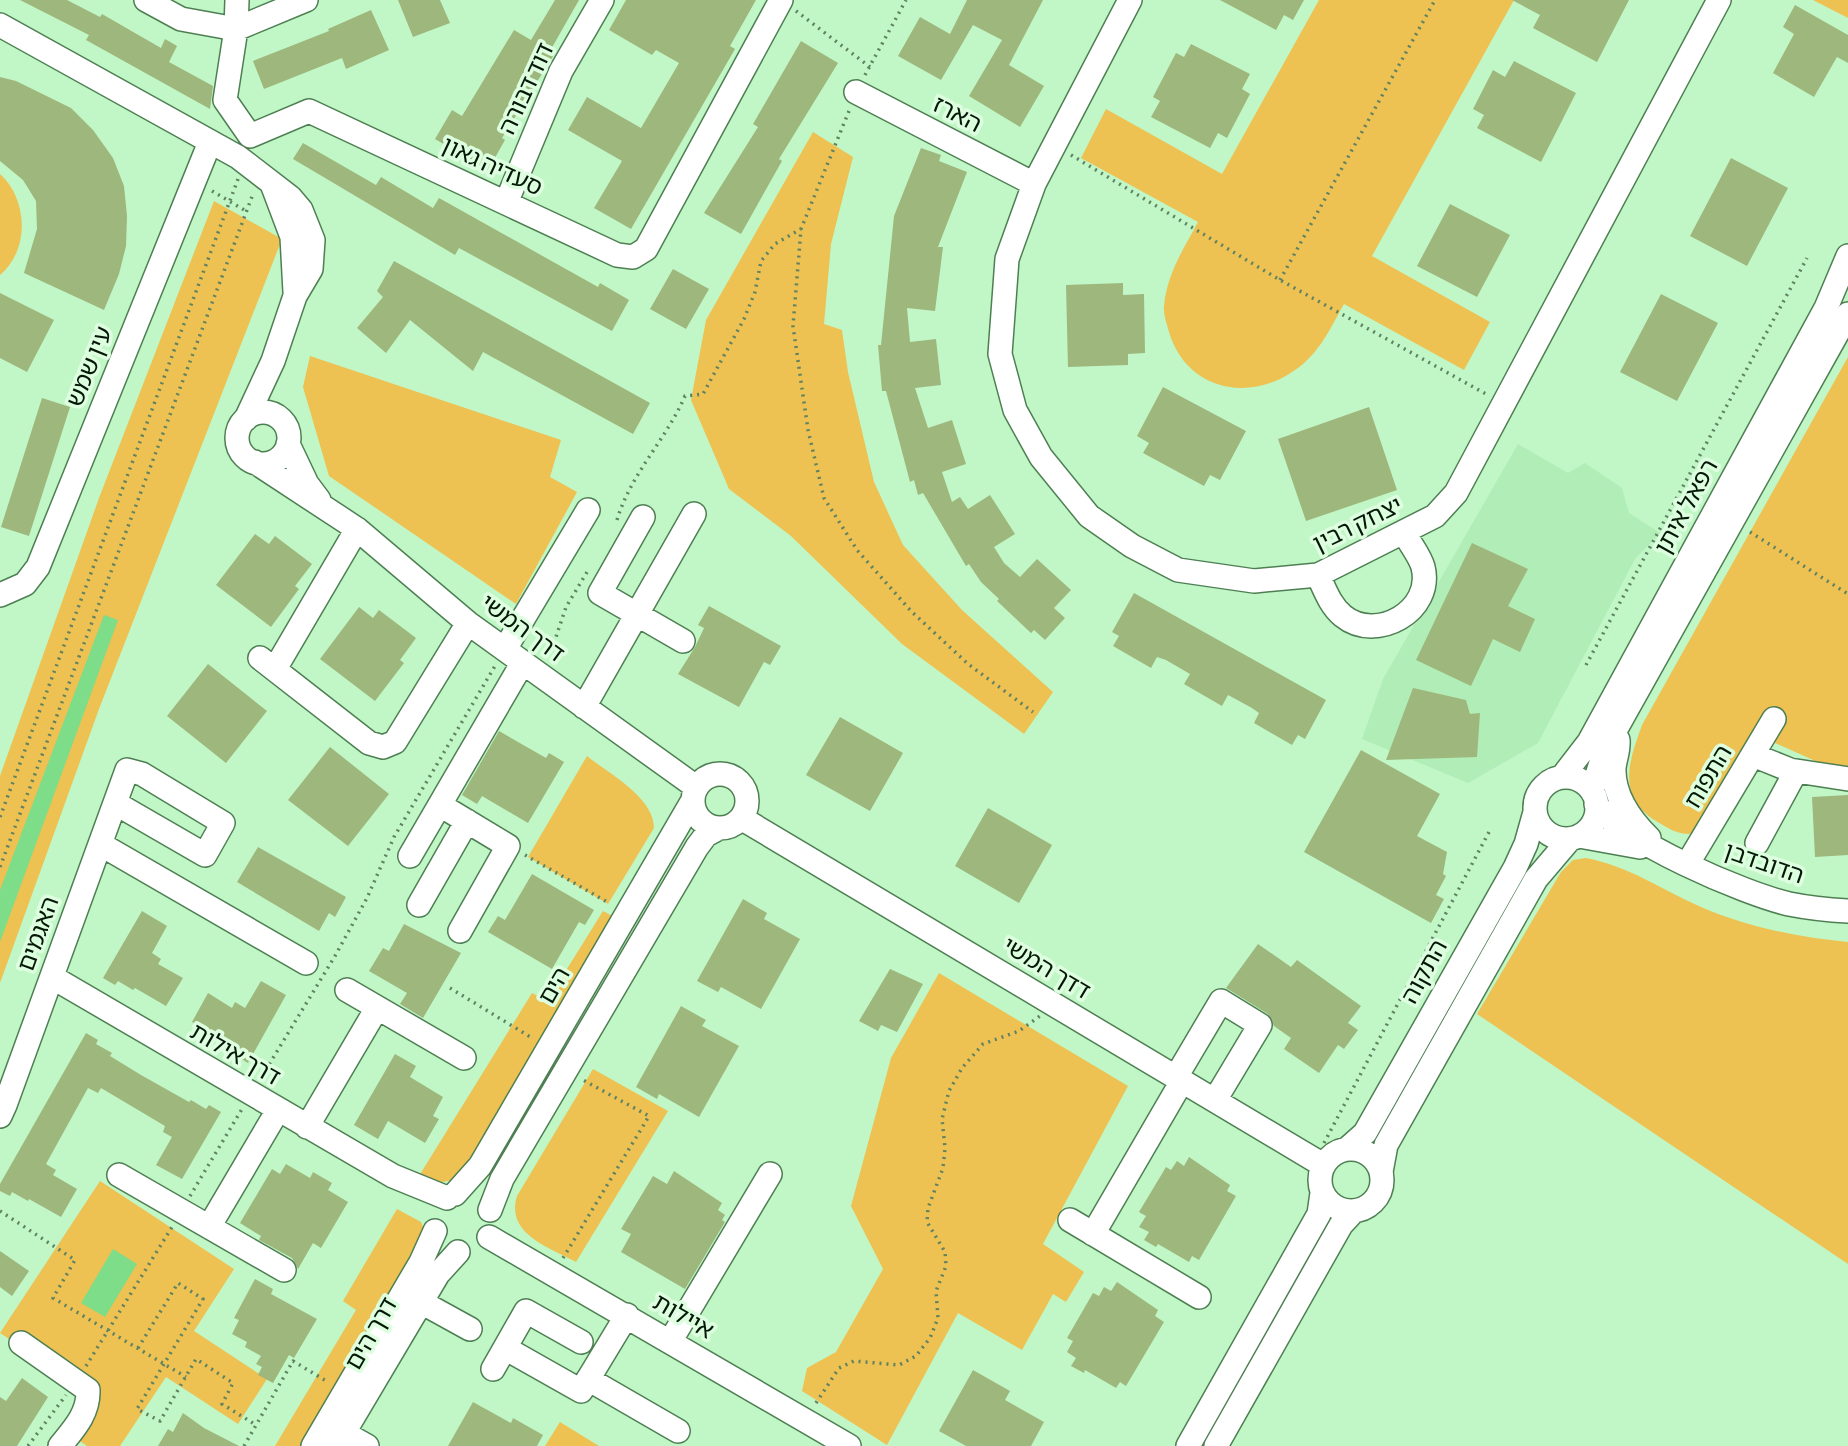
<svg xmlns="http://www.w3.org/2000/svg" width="1848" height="1446" font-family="'Alegreya Sans','Noto Sans Hebrew',sans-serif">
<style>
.built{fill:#b1edb6}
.green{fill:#edc152}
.water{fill:#7ddd89}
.building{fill:#9eb77c}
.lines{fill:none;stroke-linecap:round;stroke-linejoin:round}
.minor-casing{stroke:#4e7f53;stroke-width:26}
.path{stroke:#5e8262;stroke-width:3.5;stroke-dasharray:2 5;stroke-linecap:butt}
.minor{stroke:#fff;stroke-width:23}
.labels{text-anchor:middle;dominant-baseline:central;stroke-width:7;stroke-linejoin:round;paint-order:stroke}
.street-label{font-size:24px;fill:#051807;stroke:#defee0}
</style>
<rect width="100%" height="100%" fill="#c1f7c6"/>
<path class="built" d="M1518 444 1568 473 1585 463 1622 488 1629 513 1660 533 1635 559 1538 743 1468 783 1362 739 1383 679Z"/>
<path class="green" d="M1319 0H1514L1372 256 1490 322 1464 370 1344 304C1329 331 1317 358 1289 374 1242 403 1185 386 1169 332 1167 324 1163 314 1164 306 1167 274 1183 250 1198 222L1081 158 1106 109 1222 174Z
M1813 0H1848V18Z
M813 132 853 157 831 244 824 324 842 330 848 372 874 482 903 545 962 610 1053 692 1024 734 902 644 791 536 729 489 691 400 706 320Z
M0 174C28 199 30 250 0 275Z
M214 201 282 239 99 709 0 983V776L99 498Z
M310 356 561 440 550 477 577 492 516 604 329 476 303 387Z
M1848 357V766L1822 764 1753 733 1697 827 1690 834C1676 834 1668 828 1656 821 1616 796 1629 761 1642 725Z
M587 756C609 774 654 797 654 828L608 904 528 857Z
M1586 858C1631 867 1660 889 1701 907 1747 927 1798 937 1848 942V1264L1477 1014 1561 872 1573 860Z
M603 911 620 920 465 1174C446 1184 439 1184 419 1176L532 993 547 1001Z
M939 973 1128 1086 1043 1244 1084 1272 1066 1302 1053 1294 1022 1350 958 1313 887 1445 802 1391 807 1368 836 1352 883 1269 851 1206 891 1058Z
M593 1069 668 1111 576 1262C550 1248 505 1234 517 1196Z
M100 1181 234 1269 194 1331 267 1379 238 1424 166 1377 120 1446H87L68 1433 94 1394 0 1333Z
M397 1209 421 1222 428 1240 306 1446H275L356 1310 343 1301Z
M560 1422 599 1446H545Z"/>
<path class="water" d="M104 615 118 620 0 942V890Z
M113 1249 137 1264 105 1317 81 1303Z"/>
<path class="building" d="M20 0H67L100 17 102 14 161 48 165 39 177 46 169 62 213 86 210 109 86 40 89 35Z
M398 0H440L450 23 413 37Z
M555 0H579L550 51 555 53 502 138 505 140 488 170 435 139 452 110 462 116 514 30 531 40Z
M626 0H756L730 46 735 49 631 229 594 208 622 161 568 130 587 97 641 128 679 63 656 50 652 55 609 30Z
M967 0H1043L1009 65 1044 86 1020 127 969 96 1002 40 973 25 941 80 898 56 920 17 950 34Z
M1220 0H1304L1293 20 1284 15 1276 30Z
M1512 0H1629L1597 62 1533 28 1540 15Z
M1795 5 1848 35V63L1837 57 1814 97 1773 73 1794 34 1783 27Z
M371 10 389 50 346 69 342 58 264 89 253 61 329 31 328 29Z
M801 41 838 63 779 159 782 161 741 234 704 213 758 127 753 124Z
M1191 44 1250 74 1242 89 1250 94 1227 138 1218 133 1210 148 1151 117 1160 101 1153 97 1176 53 1184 57Z
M1514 61 1576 93 1541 162 1477 128 1484 115 1473 109 1493 70 1505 77Z
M0 77 16 81 71 108 93 130 113 158 124 186 127 216 126 246 119 274 104 310 24 273 37 229 36 201 23 180 0 161Z
M303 143 376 185 381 177 433 208 439 198 598 287 600 283 629 300 612 331 459 248 455 255 293 159Z
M921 148 941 155 939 161 967 172 938 247H943L935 311 907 308 910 342 936 339 941 385 915 388 928 428 952 420 966 464 942 472 952 502 960 497 968 509 990 495 1015 534 994 547 1004 563 1020 577 1037 559 1071 590 1054 608 1065 618 1045 640 1034 630 1031 633 997 601 999 599 981 582 969 564 966 566 923 493 918 495 914 480 910 482 886 391H882L878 345H881L894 216Z
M1731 158 1788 188 1747 266 1690 236Z
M1450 204 1510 235 1477 297 1417 266Z
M394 261 650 403 633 434 483 352 473 371 410 320 386 353 357 328 383 297 377 291Z
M673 269 709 289 686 329 650 309Z
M1123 283V295L1144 294 1145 353 1128 354V365L1068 367 1066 285Z
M0 293 54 320 27 372 0 358Z
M1661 294 1718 323 1677 401 1620 372Z
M1163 387 1246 431 1220 480 1210 475 1204 486 1143 453 1149 443 1137 436Z
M42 398 70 407 29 536 1 527Z
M1369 407 1397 490 1306 521 1278 439Z
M255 534 269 544 275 536 312 564 295 586 299 589 271 627 216 585Z
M1472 543 1528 569 1508 606 1535 619 1520 652 1493 639 1471 686 1416 660Z
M1134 593 1326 700 1305 739 1298 735 1292 745 1254 723 1259 713 1252 708 1228 695 1222 706 1184 684 1190 674 1166 660 1157 657 1151 668 1113 646 1119 636 1112 632Z
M709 606 781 646 770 665 764 662 739 707 678 674 695 647 704 628 698 625Z
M359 607 373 618 379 610 416 638 400 660 404 663 375 701 320 659Z
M208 664 267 711 226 763 167 716Z
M1413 688 1466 700 1470 714 1480 713 1477 757 1386 760Z
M840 717 903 753 870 811 806 775Z
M499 731 546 758 549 753 564 762 528 823 482 796 477 804 462 795Z
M330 747 389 794 348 846 288 800Z
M1361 750 1440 794 1417 836 1447 852 1443 874 1446 876 1436 895 1444 899 1431 923 1304 852Z
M1848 795V855L1815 857 1812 797Z
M988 808 1052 845 1019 903 955 866Z
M258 847 346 897 335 917 329 913 319 931 237 882Z
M532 874 594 910 585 925 579 922 552 969 488 932 498 916 505 920Z
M743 899 767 913 764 919 800 939 761 1009 721 987 718 992 697 981Z
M142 911 167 926 152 953 161 959 158 964 183 978 166 1006 135 988 133 990 118 981 115 985 103 978Z
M404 924 461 953 423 1018 400 1004 407 993 369 971 383 948 389 951Z
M1258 944 1291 967 1297 960 1361 1006 1348 1023 1358 1030 1344 1049 1338 1045 1319 1073 1284 1049 1291 1038 1274 1026 1268 1014 1226 988Z
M890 969 923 984 897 1032 881 1025 878 1031 859 1021Z
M261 981 286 995 248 1063 235 1055 237 1051 222 1042 223 1040 192 1022 208 993 232 1008 235 1002 245 1008Z
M681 1006 706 1020 702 1026 739 1046 699 1117 659 1094 657 1099 636 1087Z
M86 1033 98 1040 96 1044 112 1053 110 1056 141 1075 189 1102 191 1100 206 1109 209 1105 221 1112 182 1179 156 1165 172 1137 163 1132 165 1126 101 1088 98 1093 88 1088 46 1164 56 1170 53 1175 77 1189 61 1217 29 1199 28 1201 12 1192 10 1196 0 1191V1184Z
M395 1054 416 1066 410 1077 443 1097 433 1116 439 1119 425 1143 388 1121 378 1139 354 1125Z
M1189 1157 1230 1185 1227 1191 1236 1196 1199 1260 1192 1256 1189 1262 1158 1244 1156 1247 1144 1240 1149 1232 1139 1227 1146 1216 1139 1212 1166 1167 1171 1170 1177 1161 1184 1166Z
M286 1164 310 1178 313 1172 332 1183 328 1190 348 1202 321 1248 313 1243 298 1269 292 1258 259 1240 261 1236 240 1223 272 1169 280 1174Z
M674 1171 722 1203 718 1210 725 1215 722 1220 725 1222 685 1289 621 1252 631 1234 621 1229 653 1176 667 1184Z
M0 1251 29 1271 12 1296 0 1287Z
M255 1279 273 1289 271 1294 317 1319 294 1358 289 1355 273 1383 258 1375 262 1367 256 1364 261 1356 245 1347 247 1342 232 1334 239 1320 234 1318Z
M1117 1282 1158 1310 1155 1316 1164 1322 1126 1386 1120 1382 1116 1388 1085 1370 1084 1373 1071 1366 1076 1358 1067 1352 1073 1341 1067 1338 1093 1293 1099 1296 1104 1287 1111 1291Z
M973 1370 1010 1391 1005 1400 1044 1422 1031 1446H966L939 1431Z
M22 1378 48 1397 17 1446H0V1397L6 1401Z
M473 1402 511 1423 513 1418 543 1435 537 1446H448Z
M183 1413 204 1428 239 1446H158L168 1429 173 1432Z"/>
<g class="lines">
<g class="minor-casing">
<path id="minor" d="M146 0 181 19 236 29 225 100 250 136 309 111 617 255 633 257 646 249 781 0
M237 0 236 29 306 0
M1130 0 1034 184 1007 259 1000 354 1015 410 1041 457 1089 516 1132 546 1178 570 1254 581 1318 575 1435 516 1456 493 1719 0
M0 25 238 157 290 197 301 210 313 240 311 269 295 296 273 361 246 419
M856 92 1034 184
M272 184 292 237 295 292
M506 203 561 71 602 0
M237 438a26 26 0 1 1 52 0a26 26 0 1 1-52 0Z
M288 444 307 484 319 500
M255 462 357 529 468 623 696 787
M643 517 600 593 683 641
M1318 575C1325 590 1330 605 1343 616 1376 643 1434 611 1423 567 1420 556 1410 544 1405 534
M0 595 25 584 38 567 210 142
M505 649 588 510
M260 658 369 743 383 747 395 742 468 623
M275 669 357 529
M584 707 694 514
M1618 740C1619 750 1615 758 1614 768 1613 796 1630 819 1649 838
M1753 755 1790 770 1848 779
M693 801a27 27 0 1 1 54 0a27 27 0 1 1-54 0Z
M1562 777 1589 742 1826 308 1848 256
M1535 808a31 31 0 1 1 62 0a31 31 0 1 1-62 0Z
M1592 791 1606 747 1616 729 1848 314
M1596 804C1621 841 1745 894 1789 904 1809 908 1828 910 1848 911
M440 805 508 846 460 931
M741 818 1323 1165
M1579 836 1640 847
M1757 843 1796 771
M100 844 306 963
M410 856 523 662
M1688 863 1774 719
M419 905 467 821
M52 977 393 1176 447 1198
M347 990 464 1058
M1176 1077 1221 1001 1260 1025 1215 1100
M0 1116 5 1105 115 803 127 770 142 774 223 823 205 855 115 803
M307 1127 377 1008
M1320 1180a31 31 0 1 1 62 0a31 31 0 1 1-62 0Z
M1347 1149 1365 1133 1515 868 1526 844 1535 812
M1381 1172 1386 1145 1536 879 1570 839
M119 1175 284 1270
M455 1194 480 1166 693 800
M490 1210 502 1179 697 847 706 835 719 828
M1070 1220 1199 1297
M209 1227 278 1110
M1093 1234 1182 1081
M489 1237 849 1446
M421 1302 470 1329
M671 1340 770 1174
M21 1343 88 1390C89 1413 74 1429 60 1446
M505 1348 581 1391 627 1315
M493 1369 526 1311 581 1342
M588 1379 678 1431
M344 1433 367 1446
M313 1446 421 1262 435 1231
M336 1446 438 1274 458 1252
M1188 1446 1319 1214 1322 1193
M1216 1446 1341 1225 1354 1211"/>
</g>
<path class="path" d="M796 11 870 67
M865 75 906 0
M849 111 801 229 793 326 808 430 824 498 857 550 911 611 968 664 1033 712
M1071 155 1280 280 1486 394
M212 191 246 211
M1280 280 1435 0
M617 520C631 473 666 440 685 396L703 394 744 319 755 292 761 261 775 244 801 229
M1750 532 1848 594
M546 655 555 640 566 607 587 572
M1586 665 1807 258
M0 817 238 179
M525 855 609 903
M0 867 253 194
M450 988 532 1038
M262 1076 335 956 367 898 394 837 495 666
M1324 1143 1489 832
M190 1196 242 1109
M0 1211 75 1260 53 1298 186 1377
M563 1258 649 1116 583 1080
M138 1348 178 1283 203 1299 137 1409 160 1421 196 1359 233 1383 222 1404 256 1425
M86 1366 172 1227
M816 1403 839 1368 854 1361 899 1365 916 1356 930 1338 938 1318 936 1291 946 1266 945 1252 927 1222 928 1208 943 1168 945 1148 942 1119 949 1091 962 1068 983 1044 1019 1031 1040 1016
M28 1446 66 1395
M244 1446 293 1361 328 1382"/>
<use href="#minor" class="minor"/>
</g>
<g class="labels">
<g class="street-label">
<text transform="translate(527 89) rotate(-65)">דוד דבורה</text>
<text transform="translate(957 115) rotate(27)">הארז</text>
<text transform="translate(492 167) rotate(25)">סעדיה גאון</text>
<text transform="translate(90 367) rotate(-68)">עין שמש</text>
<text transform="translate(1687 507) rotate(-61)">רפאל איתן</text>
<text transform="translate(1358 525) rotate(-26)">יצחק רבין</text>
<text transform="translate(522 629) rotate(36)">דרך המשי</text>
<text transform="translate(1709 777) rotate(-59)">התפוח</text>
<text transform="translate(1764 864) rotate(19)">הדובדבן</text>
<text transform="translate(39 934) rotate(-70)">האגמים</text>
<text transform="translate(1046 969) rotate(31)">דדך המשי</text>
<text transform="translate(1425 972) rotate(-61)">התקוה</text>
<text transform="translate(555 986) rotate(-60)">הים</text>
<text transform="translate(235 1055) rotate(30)">דרך אילות</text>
<text transform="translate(683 1317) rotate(30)">איילות</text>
<text transform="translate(372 1334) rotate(-60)">דרך הים</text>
</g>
</g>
</svg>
